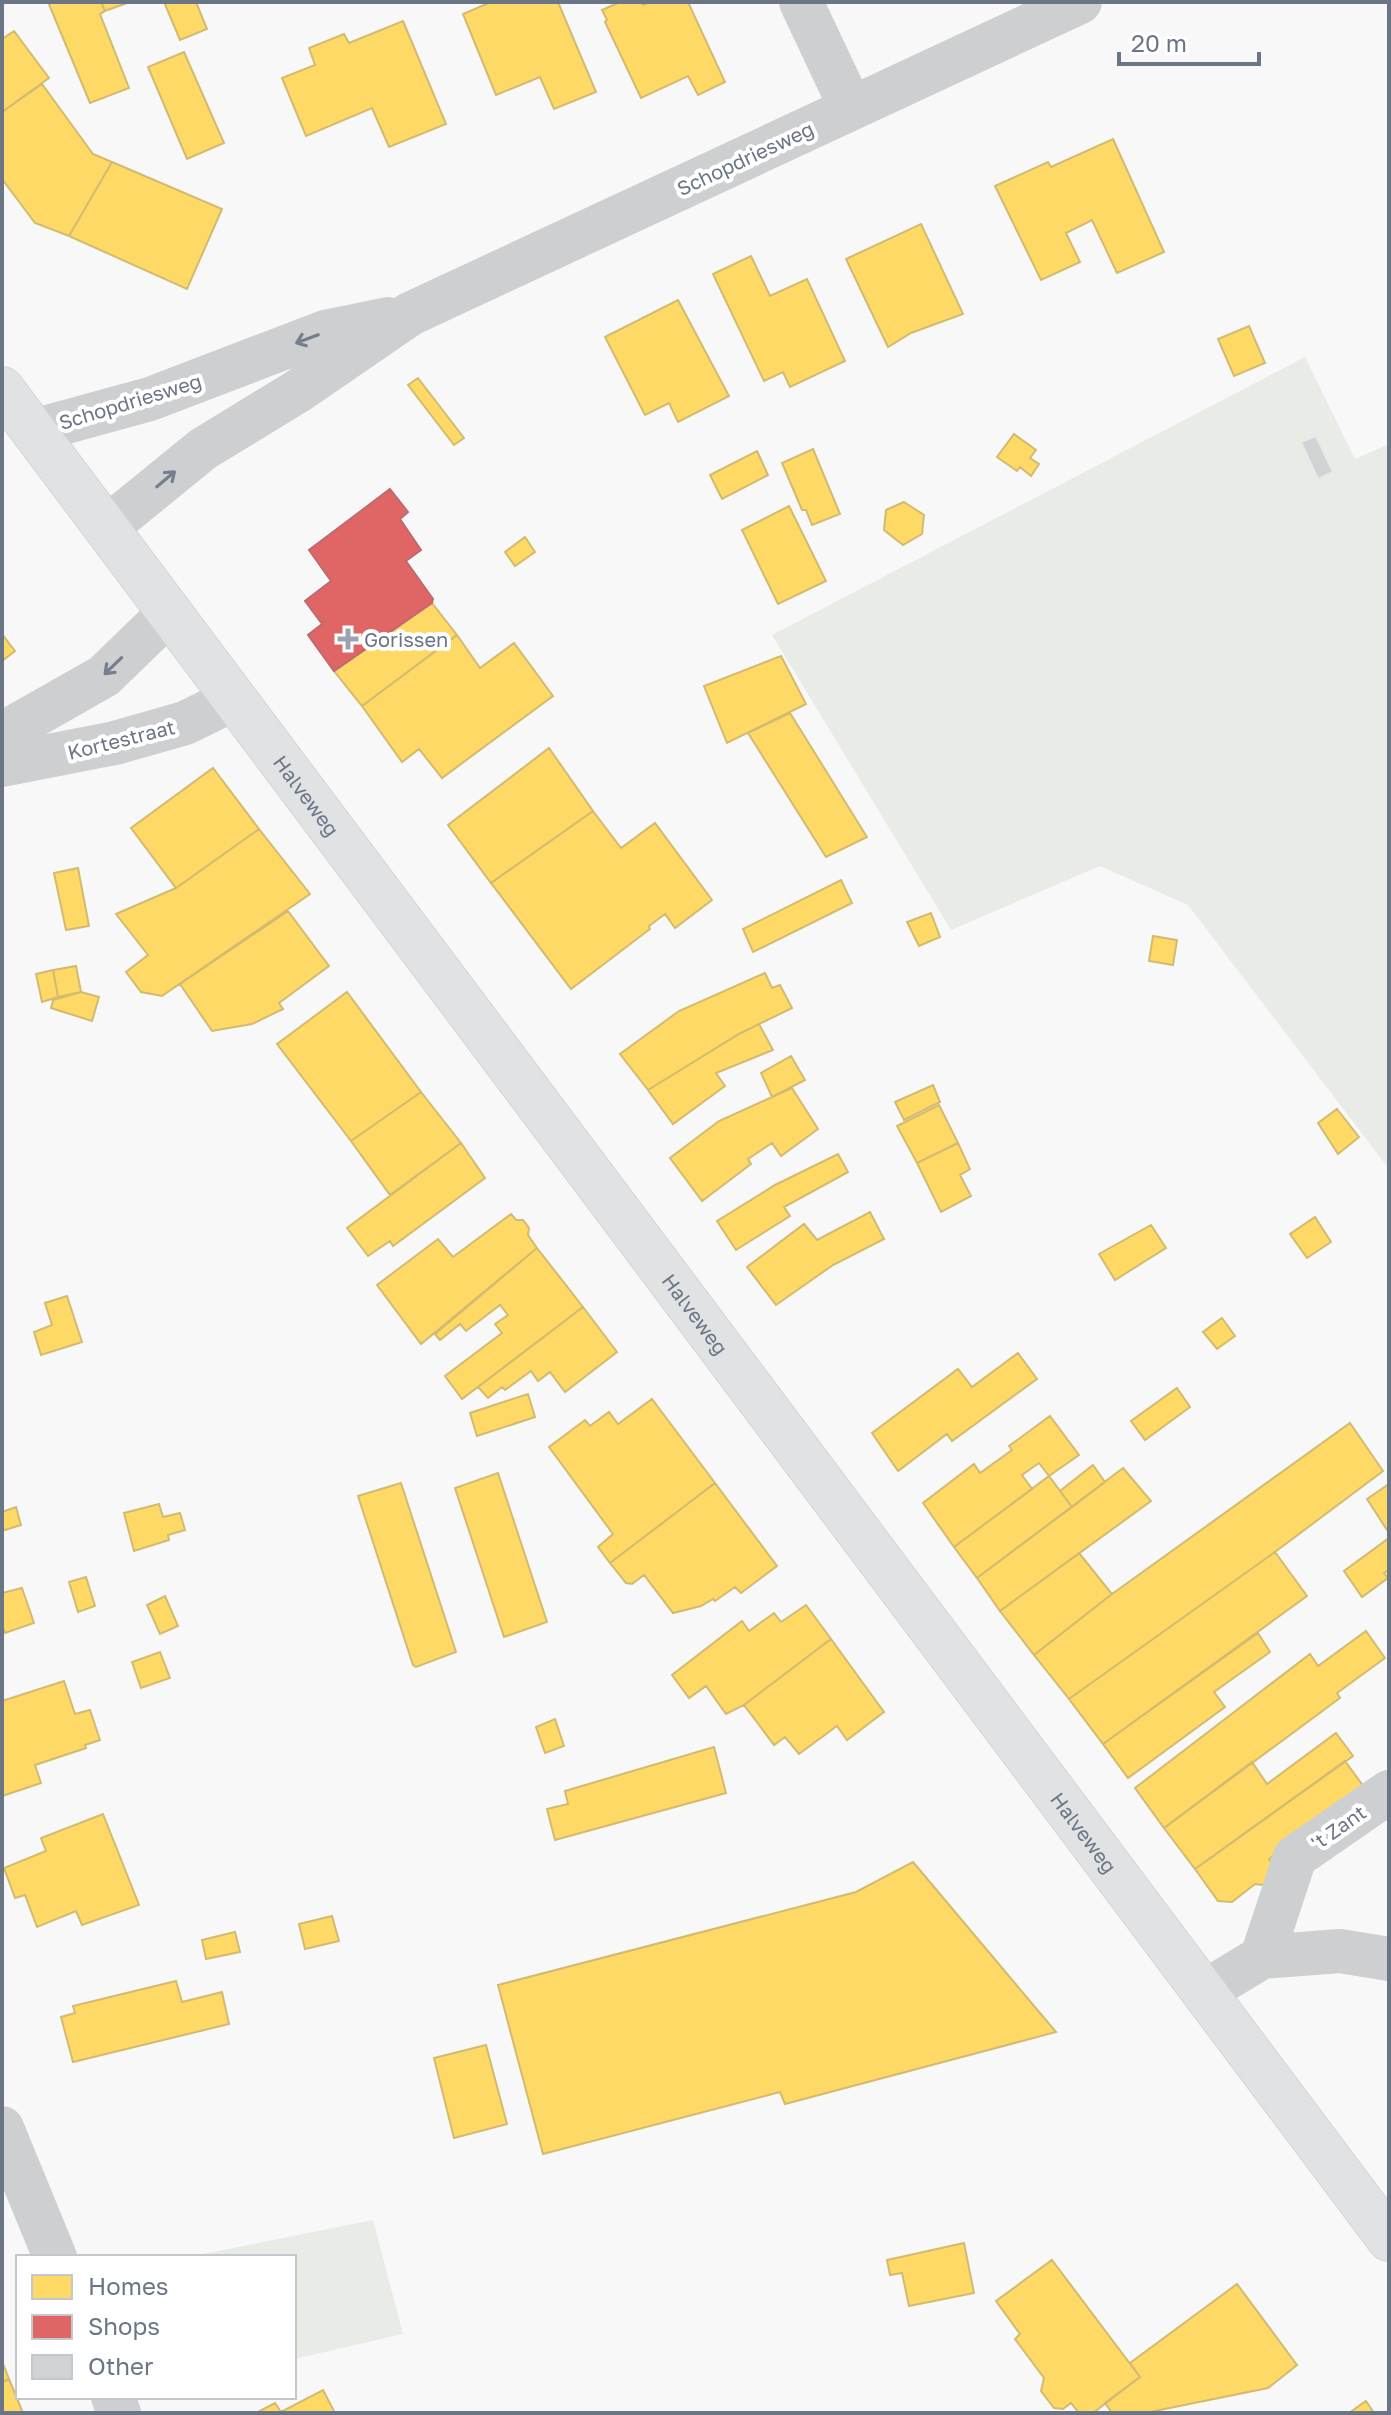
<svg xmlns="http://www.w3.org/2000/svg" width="1391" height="2415" font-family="'Golos Text',sans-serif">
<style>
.green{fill:#e8ebe6}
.homes{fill:#ffd966;stroke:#d2bb70;stroke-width:2}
.shops{fill:#e06666;stroke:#bd6a70;stroke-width:2}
.building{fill:#d0d2d3;stroke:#e8e8e8;stroke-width:2}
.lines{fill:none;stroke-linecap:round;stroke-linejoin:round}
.major-casing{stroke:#d4d5d6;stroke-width:46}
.minor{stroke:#cecfd1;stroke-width:44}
.major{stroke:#e1e2e3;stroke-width:44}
.oneway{stroke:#747e8e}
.poi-dot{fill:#9ca3ae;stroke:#fff;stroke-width:3}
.labels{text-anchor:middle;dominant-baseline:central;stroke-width:8;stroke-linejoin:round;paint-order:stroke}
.street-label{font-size:20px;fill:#6a7586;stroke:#fff}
.poi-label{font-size:20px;fill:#6a7586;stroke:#fff;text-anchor:start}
</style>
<rect width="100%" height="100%" fill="#f8f8f8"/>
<path class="green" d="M1305 357 1355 459 1389 444V1169L1188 905 1100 866 951 930 772 635Z
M373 2220 403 2334 294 2359V2257H188Z"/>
<path class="homes" d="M48 2H101L105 11 100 14 129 88 90 103Z
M101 2H130L105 11Z
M164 2H196L207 29 180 40Z
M491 2H558L596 92 554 109 540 77 496 95 463 14Z
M620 2H642L643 5 650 2H688L725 82 698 95 688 76 641 98 605 22 607 20 602 10Z
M403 21 446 124 389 147 372 108 306 136 282 78 315 65 309 48 344 34 349 43Z
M14 31 49 78 2 112V39Z
M184 52 224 143 187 159 148 67Z
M42 84 93 154 112 162 69 236 35 223 2 179V112Z
M1113 139 1164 252 1117 273 1092 220 1066 233 1080 262 1041 280 995 186 1048 162 1051 167Z
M112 162 222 209 187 289 69 236Z
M921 224 963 314 911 333 888 347 846 259Z
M751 256 770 296 807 279 845 361 790 387 783 372 764 381 713 274Z
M678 300 729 396 678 422 669 403 645 415 605 337Z
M1249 326 1265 363 1234 376 1218 339Z
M418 378 464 438 454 445 408 385Z
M1014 434 1036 450 1030 458 1039 464 1031 476 1020 467 1017 471 997 457Z
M813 449 840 514 812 525 806 510H802L782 463Z
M757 451 768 475 722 499 710 475Z
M904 502 924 515 922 534 903 545 884 530 886 510Z
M789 506 826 581 778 604 742 530Z
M525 537 535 552 515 566 505 552Z
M432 603 457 635 362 706 334 671Z
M2 634 15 651 2 661Z
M457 635 480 668 514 643 553 696 442 778 419 749 402 762 362 706Z
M781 656 806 704 727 743 704 686Z
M790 713 867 837 826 857 748 733Z
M549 748 593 811 491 883 448 825Z
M213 768 259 829 176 888 131 828Z
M593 811 621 848 655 823 712 900 675 928 665 914 649 926 650 929 571 989 491 883Z
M259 829 310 894 162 996 141 992 126 972 148 955 116 914 176 888Z
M78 868 89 926 66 930 54 873Z
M841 880 852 903 753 952 743 929Z
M288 911 329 966 279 1003 283 1009 252 1024 212 1031 180 984Z
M931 913 940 937 919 946 907 922Z
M1153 936 1177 940 1173 965 1149 961Z
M76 966 81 992 58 997 53 970Z
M53 970 58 997 42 1002 36 974Z
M765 973 772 988 780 985 792 1008 739 1034 648 1090 620 1054 679 1011Z
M81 992 99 997 92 1021 51 1008 53 1000Z
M347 992 421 1092 351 1141 277 1044Z
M759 1024 773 1050 716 1073 725 1086 673 1124 648 1090 739 1034Z
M791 1056 805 1080 772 1097 761 1073Z
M933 1085 940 1102 904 1120 895 1102Z
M792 1088 818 1129 781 1156 772 1143 748 1159 751 1164 702 1201 670 1158 719 1121Z
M421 1092 461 1143 390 1195 351 1141Z
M939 1105 958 1143 917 1163 897 1126Z
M1337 1109 1359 1137 1338 1154 1318 1123Z
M461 1143 485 1178 393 1246 390 1241 368 1256 347 1228Z
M958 1143 970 1169 960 1175 971 1196 941 1212 917 1163Z
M838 1154 848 1172 784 1207 790 1216 736 1250 717 1221 775 1185Z
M870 1212 884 1239 833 1265 776 1305 747 1267 804 1224 817 1240Z
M511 1214 516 1220H523L529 1228 528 1235 537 1248 421 1344 377 1285 438 1239 453 1257Z
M1315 1217 1331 1242 1307 1258 1290 1234Z
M1151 1225 1166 1248 1115 1280 1099 1254Z
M537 1248 583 1307 462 1399 445 1376 502 1333 495 1324 508 1315 500 1305 466 1331 460 1324 440 1340 435 1334Z
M67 1296 82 1342 41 1355 34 1332 52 1325 45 1303Z
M583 1307 617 1352 565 1392 550 1372 538 1381 531 1371 505 1390 502 1387 488 1398 478 1387Z
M1222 1318 1235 1336 1217 1349 1203 1332Z
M1018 1353 1037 1379 952 1441 947 1434 898 1471 872 1433 958 1369 972 1387Z
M1177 1388 1190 1407 1145 1440 1131 1421Z
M528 1394 535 1417 477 1436 470 1413Z
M652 1399 715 1483 610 1563 598 1547 613 1534 549 1447 585 1420 590 1426 609 1412 618 1424Z
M1050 1416 1079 1455 1049 1476 1039 1463 1022 1475 1032 1489 954 1547 923 1503 974 1464 980 1473 1012 1450 1009 1446Z
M1350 1423 1383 1471 1275 1552 1069 1699 1034 1655 1112 1594Z
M1093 1465 1105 1482 1072 1507 1060 1491Z
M1123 1468 1151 1501 1000 1611 977 1578Z
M498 1473 547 1622 504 1637 455 1488Z
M1049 1476 1072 1507 977 1578 954 1547Z
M401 1483 456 1652 416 1667 413 1665 358 1496Z
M715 1483 777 1566 741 1593 735 1587 715 1601 713 1599 701 1606 673 1613 644 1575 632 1584 626 1583 610 1563Z
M1389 1484V1528L1387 1530 1367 1499Z
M159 1504 163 1517 180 1513 185 1530 168 1535 169 1540 134 1551 124 1513Z
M16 1507 21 1525 2 1531V1512Z
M1389 1538V1570L1384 1573 1388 1578 1362 1597 1344 1571Z
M1275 1552 1307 1596 1103 1744 1069 1699Z
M1079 1553 1112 1594 1034 1655 1000 1611Z
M86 1577 95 1606 78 1612 69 1582Z
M22 1588 34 1623 5 1633 2 1625V1593Z
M165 1596 178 1626 160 1634 147 1605Z
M806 1605 831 1639 744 1705 726 1714 706 1686 689 1698 672 1675 742 1621 749 1631 774 1613 781 1622Z
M1366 1631 1385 1658 1337 1693 1340 1698 1164 1828 1135 1788 1310 1654 1318 1666Z
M1258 1633 1270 1652 1214 1692 1225 1707 1128 1778 1103 1744Z
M831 1639 884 1712 847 1740 837 1726 799 1754 785 1737 774 1745 744 1705Z
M160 1652 170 1678 141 1688 132 1662Z
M64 1681 75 1714 90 1710 100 1740 85 1745 86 1748 35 1765 41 1783 2 1796V1701Z
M555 1719 564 1746 545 1753 536 1727Z
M1336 1733 1353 1756 1195 1869 1164 1828 1252 1762 1267 1784Z
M714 1747 726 1793 555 1840 547 1809 568 1804 565 1791Z
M1345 1761 1364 1787 1269 1859 1276 1869 1270 1879 1262 1885 1255 1884 1232 1902 1218 1901 1195 1869Z
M103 1814 139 1905 82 1925 76 1911 37 1927 25 1895 15 1898 4 1868 46 1851 41 1838Z
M913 1862 1056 2032 785 2104 780 2092 543 2154 498 1985 856 1892Z
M332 1916 339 1941 305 1949 299 1924Z
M235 1932 240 1952 206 1959 202 1940Z
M176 1981 182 2002 222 1992 229 2024 73 2062 61 2017 75 2013 73 2006Z
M486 2045 507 2124 454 2138 434 2058Z
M964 2243 974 2293 909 2306 902 2273 890 2275 887 2260Z
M1052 2260 1140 2377 1093 2413H1079L1071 2403 1063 2409 1054 2408 1041 2391 1044 2378 1015 2339 1020 2334 996 2301Z
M1237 2284 1297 2365 1268 2388 1145 2413H1112L1105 2403 1140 2377 1130 2363Z
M2 2361 9 2379 2 2382Z
M9 2379 23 2413H2V2382Z
M323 2390 335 2413H256L275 2403 281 2412Z
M1366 2401 1374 2413H1349Z"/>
<path class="shops" d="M390 489 408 512 400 519 421 550 406 561 433 599 432 603 334 671 308 635 322 624 305 601 331 581 309 550Z"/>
<path class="building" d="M1316 436 1333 472 1318 479 1301 442Z"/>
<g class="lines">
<g class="major-casing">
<g id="major">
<path id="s1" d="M2 389 1389 2239"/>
</g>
</g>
<path class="minor" d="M801 2 851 108
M33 431 150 399 325 332 388 319
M106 528 203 449 298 391 410 314 1080 2
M2 734 104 676 170 612
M2 765 115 743 185 723 234 699
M1262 1957 1295 1857 1389 1792
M1204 1992 1262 1957 1340 1951 1389 1959
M2 2128 55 2257
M113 2397 119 2413"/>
<use href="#major" class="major"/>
</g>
<defs><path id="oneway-shaft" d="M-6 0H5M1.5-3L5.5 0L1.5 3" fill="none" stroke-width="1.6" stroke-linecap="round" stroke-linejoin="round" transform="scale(2)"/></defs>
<g class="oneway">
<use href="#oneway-shaft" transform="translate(307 339) rotate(159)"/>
<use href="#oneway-shaft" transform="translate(166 479) rotate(-40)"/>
<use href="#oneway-shaft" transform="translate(113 666) rotate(136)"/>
</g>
<path class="poi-dot" d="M344 627h8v8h8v8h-8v8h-8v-8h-8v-8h8z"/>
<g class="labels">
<g class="street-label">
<text transform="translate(745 158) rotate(-25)">Schopdriesweg</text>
<text transform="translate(130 401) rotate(-17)">Schopdriesweg</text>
<text transform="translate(121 739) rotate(-14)">Kortestraat</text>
<text stroke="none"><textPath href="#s1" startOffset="508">Halveweg</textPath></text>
<text stroke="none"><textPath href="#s1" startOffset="1156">Halveweg</textPath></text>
<text transform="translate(1338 1827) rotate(-35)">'t Zant</text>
<text stroke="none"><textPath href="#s1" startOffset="1804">Halveweg</textPath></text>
</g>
<g class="poi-label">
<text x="364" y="639">Gorissen</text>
</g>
</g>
<rect width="1391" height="2415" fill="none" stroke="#6a7586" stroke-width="8"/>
<rect x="16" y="2255" width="280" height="144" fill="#ffffff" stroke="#c3c8cf" stroke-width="2"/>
<rect x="32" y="2275" width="40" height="24" fill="#ffd966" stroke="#c3c8cf" stroke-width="2"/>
<text x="88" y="2295" font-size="24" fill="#6a7586">Homes</text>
<rect x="32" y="2315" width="40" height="24" fill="#e06666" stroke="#c3c8cf" stroke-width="2"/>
<text x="88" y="2335" font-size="24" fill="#6a7586">Shops</text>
<rect x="32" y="2355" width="40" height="24" fill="#d0d2d3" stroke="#c3c8cf" stroke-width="2"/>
<text x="88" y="2375" font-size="24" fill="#6a7586">Other</text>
<path d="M1119 52v12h140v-12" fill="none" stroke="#6a7586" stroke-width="4"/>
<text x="1131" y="52" font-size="24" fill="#6a7586" stroke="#ffffff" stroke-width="6" paint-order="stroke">20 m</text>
</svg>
